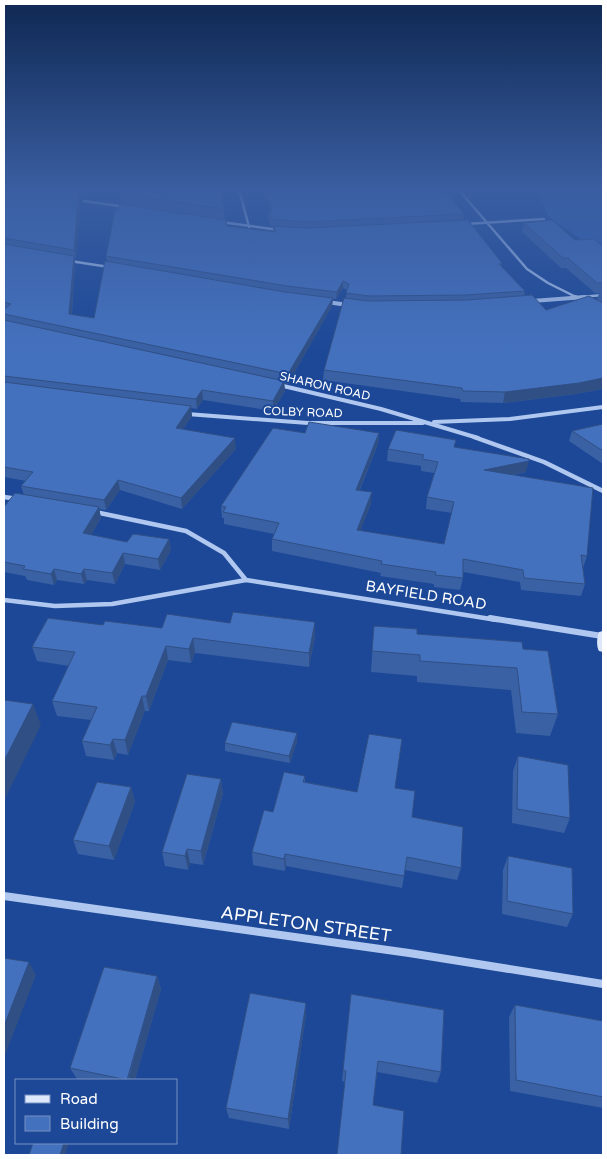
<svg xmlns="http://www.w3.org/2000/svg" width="607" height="1159" font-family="'Varela Round',sans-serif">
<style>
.green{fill:#3061b4}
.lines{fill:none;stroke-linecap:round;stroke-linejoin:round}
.minor-far4{stroke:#b0c8f0;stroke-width:2.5}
.minor-far3{stroke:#b0c8f0;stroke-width:4}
.minor-far2{stroke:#b0c8f0;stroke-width:4.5}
.minor-far1{stroke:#b0c8f0;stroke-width:6}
.minor{stroke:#b0c8f0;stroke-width:8}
.secondary{fill:#dee8fb;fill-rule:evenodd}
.wall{fill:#3a61a3}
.shaded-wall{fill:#304f85}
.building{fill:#4471be;stroke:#304f85}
.labels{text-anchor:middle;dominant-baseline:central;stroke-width:4;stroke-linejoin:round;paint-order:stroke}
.far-street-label{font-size:12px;fill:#fff;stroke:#1c4897}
.street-label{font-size:15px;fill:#fff;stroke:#1c4897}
.near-street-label{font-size:18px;fill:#fff;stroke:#1c4897}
</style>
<rect width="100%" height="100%" fill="#1c4897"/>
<path class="green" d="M595 189 603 194V248L594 249 548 216 538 190Z"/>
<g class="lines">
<path class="minor-far4" d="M239 189 249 227
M458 189 527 269 548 283 578 298
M84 201 126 207
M221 222 279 230
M465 224 544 219
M70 261 109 267
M570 298 603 295"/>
<path class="minor-far3" d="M575 297 578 298
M532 301 585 297
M327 302 348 305
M279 385 381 409 478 438
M187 414 308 423H423
M434 422 510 419 603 407"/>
<path class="minor-far2" d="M474 437 544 462 603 491
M4 497 18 499
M95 512 186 531 224 553 246 580
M4 600 55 606 112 604 246 580 497 620"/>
<path class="minor-far1" d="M490 618 602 636"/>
<path class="minor" d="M4 896 409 953 603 984"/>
<path class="secondary" d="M603 631V652L599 651C596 646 597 637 599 632Z"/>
</g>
<path class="wall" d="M4 189H81L76 258H74L75 264 72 315 94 318 107 261 106 256 118 210 122 204 120 193 224 209 225 220 227 226 273 232V226H271L268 218V211H270V207L263 189H444L464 214 463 220 502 263 501 266 525 291 524 296 546 310 597 300 599 293H595L566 268H561L522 232 524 223 575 240 603 247V389L576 394 503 403 461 402 460 399 323 380 324 370 346 298 347 290 343 288 336 299H333L332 306 288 384 284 383 285 391 273 411 203 400 197 409 191 408 192 416 183 429 236 449 182 509 120 490 106 510 99 509 101 518 91 535 127 542 169 539 171 550 160 570 125 564 115 584 87 580 84 584 57 580 54 585 27 580 25 576 4 572V507L24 495 21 486 26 481 4 477Z
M476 189H510L509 191 479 192Z
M603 424V464L569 441 572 431Z
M305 433H379L378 444 360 490 371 504 360 531 444 544 452 513 426 509 427 497 434 473 421 471V466L387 461 388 449 456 440 454 447 526 472 514 475 587 556 583 568 585 584 581 596 521 590 520 582 463 572V578L460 590 434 587V584L380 576 381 573 272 551V539L274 534 224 524V518H222L221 506Z
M103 625 162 628 315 637 309 667 195 653 191 663 168 660 149 711H145L128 755 117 753 114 760 86 756 82 741 91 720 57 716 52 701 69 666 37 661 32 647Z
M374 626 417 634 523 649 558 714 550 736 516 733 511 690 417 682V676L371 672Z
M297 733V741L290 763 225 751V743Z
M518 756 570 818 564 833 512 823 513 771Z
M305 776V782L357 792 395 788 412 817 461 868 457 880 405 870 402 888 286 866 285 871 253 865 252 852 273 812Z
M221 779 223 794 203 865 190 863 188 870 165 866 162 852Z
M131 787 135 802 114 860 78 854 73 840Z
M508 856 573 914 567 927 502 914 503 870Z
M157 976 161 989 135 1080H83L77 1079 70 1068Z
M351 994 441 1072 437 1083 377 1072 373 1105 401 1155 345 1082 342 1081Z
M515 1005 603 1021V1108L510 1091 509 1017Z
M306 1015 289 1129 229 1118 226 1108Z"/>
<path class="shaded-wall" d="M79 189H81L76 258 74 250Z
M74 256 75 264 71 324 69 314Z
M343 281V288L336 299 337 292Z
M333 298 332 306 288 384V374Z
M603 378V389L576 394 503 403 505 392Z
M284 381 285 391 273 411V401Z
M202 390 203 400 197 409 196 399Z
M191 406 192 416 177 438 176 428Z
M379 433 378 444 355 501 356 490Z
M235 438 236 449 182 509 181 498Z
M529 461 526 472 482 481 484 470Z
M118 480 120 490 106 510 104 500Z
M372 492 371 504 356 542 357 530Z
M99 507 101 518 86 544 83 533Z
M169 539 171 550 160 570 158 559Z
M123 553 125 564 115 584 112 573Z
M54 569 57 580 54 585 51 574Z
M84 569 87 580 84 584 81 574Z
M315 622V637L309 667V653Z
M193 638 195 653 191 663 189 649Z
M166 646 168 660 149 711 146 696Z
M142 696 145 711 128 755 125 740Z
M33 704 41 725 4 801V761Z
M297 733V741L290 763 289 756Z
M113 739 117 753 114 760 110 745Z
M221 779 223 794 203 865 201 851Z
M131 787 135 802 114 860 109 846Z
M187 849 190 863 188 870 185 856Z
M285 854 286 866 285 871 284 859Z
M29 962 36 975 4 1058V1026Z
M157 976 161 989 135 1080H128Z
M306 1003V1015L289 1129 288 1119Z
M64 1143H69L65 1155H60Z"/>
<path class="building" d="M18 189H79L74 250 4 238V190Z
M121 189H220L224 209 120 193Z
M265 189H444L464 214 307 222 271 219 268 211H272Z
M120 204 226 220 227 226 276 232 273 226 307 228 468 220 502 263 499 264 525 291 466 295 369 296 346 293 349 284 343 281 337 292 287 286 106 256 115 210H118Z
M552 220 575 240 594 239 603 247V283H597L568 258H563L524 223Z
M4 244 74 256 69 314 94 318 105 261 285 292 333 298 288 374 4 314V309L11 304 4 302Z
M532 295 546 310 589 296 603 303V378L579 383 505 392 463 391 462 388 324 370 344 298 368 301 467 300Z
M4 320 284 381 273 401 202 390 196 399 4 376Z
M4 382 191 406 176 428 235 438 181 498 118 480 104 500 21 486 33 472 4 467Z
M309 422 379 433 356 490 372 492 357 530 444 544 454 502 427 497 438 462 422 459 424 455 388 449 396 430 456 440 454 447 529 459V461L484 470 593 488 587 556 581 555 585 584 524 578 523 570 463 559V578L435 575 436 572 381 564 382 561 272 539 279 523 223 512 226 507 221 506 273 428 305 433Z
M603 424V451L572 431Z
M15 493 99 507 83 533 127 542 133 534 169 539 158 559 123 553 112 573 84 569 81 574 54 569 51 574 23 569 25 566 4 562V507Z
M233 612 315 622 309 653 193 638 189 649 166 646 146 696H142L125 740 113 739 110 745 82 741 97 707 52 701 75 652 32 647 48 618 103 625 105 621 162 628 167 614 230 623Z
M374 626 417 629V634L522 642 523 649 548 651 558 714 522 712 517 668 420 661V655L372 651Z
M4 700 33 704 4 761Z
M232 722 297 733 289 756 225 743Z
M369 734 402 739 395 788 415 791 412 817 463 827 461 868 407 857 404 876 285 854 284 859 252 852 264 810 273 812 284 772 305 776 303 782 357 792Z
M518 756 568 765 570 818 517 809Z
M187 774 221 779 201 851 187 849 185 856 162 852Z
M97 782 131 787 109 846 73 840Z
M508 856 572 868 573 914 507 901Z
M4 958 29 962 4 1026Z
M104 967 157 976 127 1080 70 1068Z
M250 993 306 1003 288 1119 226 1108Z
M351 994 444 1010 441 1072 378 1061 373 1105 404 1111 401 1155H337L346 1071 343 1070Z
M515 1005 603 1021V1097L516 1080Z
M33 1143H64L60 1155H29Z"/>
<linearGradient id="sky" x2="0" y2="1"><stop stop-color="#0f2853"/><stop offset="0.54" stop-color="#3a5ea1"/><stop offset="1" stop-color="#3a5ea1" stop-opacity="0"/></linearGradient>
<rect width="607" height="351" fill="url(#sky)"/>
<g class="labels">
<g class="far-street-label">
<text transform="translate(325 386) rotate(13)">SHARON ROAD</text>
<text transform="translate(303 412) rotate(2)">COLBY ROAD</text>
</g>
<g class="street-label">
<text transform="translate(426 595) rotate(9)">BAYFIELD ROAD</text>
</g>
<g class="near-street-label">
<text transform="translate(306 924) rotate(8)">APPLETON STREET</text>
</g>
</g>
<rect width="607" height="1159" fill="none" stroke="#ffffff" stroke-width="10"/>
<rect x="15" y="1079" width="162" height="65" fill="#1c4897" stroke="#7791c1"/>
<rect x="25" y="1095" width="25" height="8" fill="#dee8fb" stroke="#7791c1"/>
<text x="60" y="1104" font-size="15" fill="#ffffff">Road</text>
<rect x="25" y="1116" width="25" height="15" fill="#4471be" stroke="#7791c1"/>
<text x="60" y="1129" font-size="15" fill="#ffffff">Building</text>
</svg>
